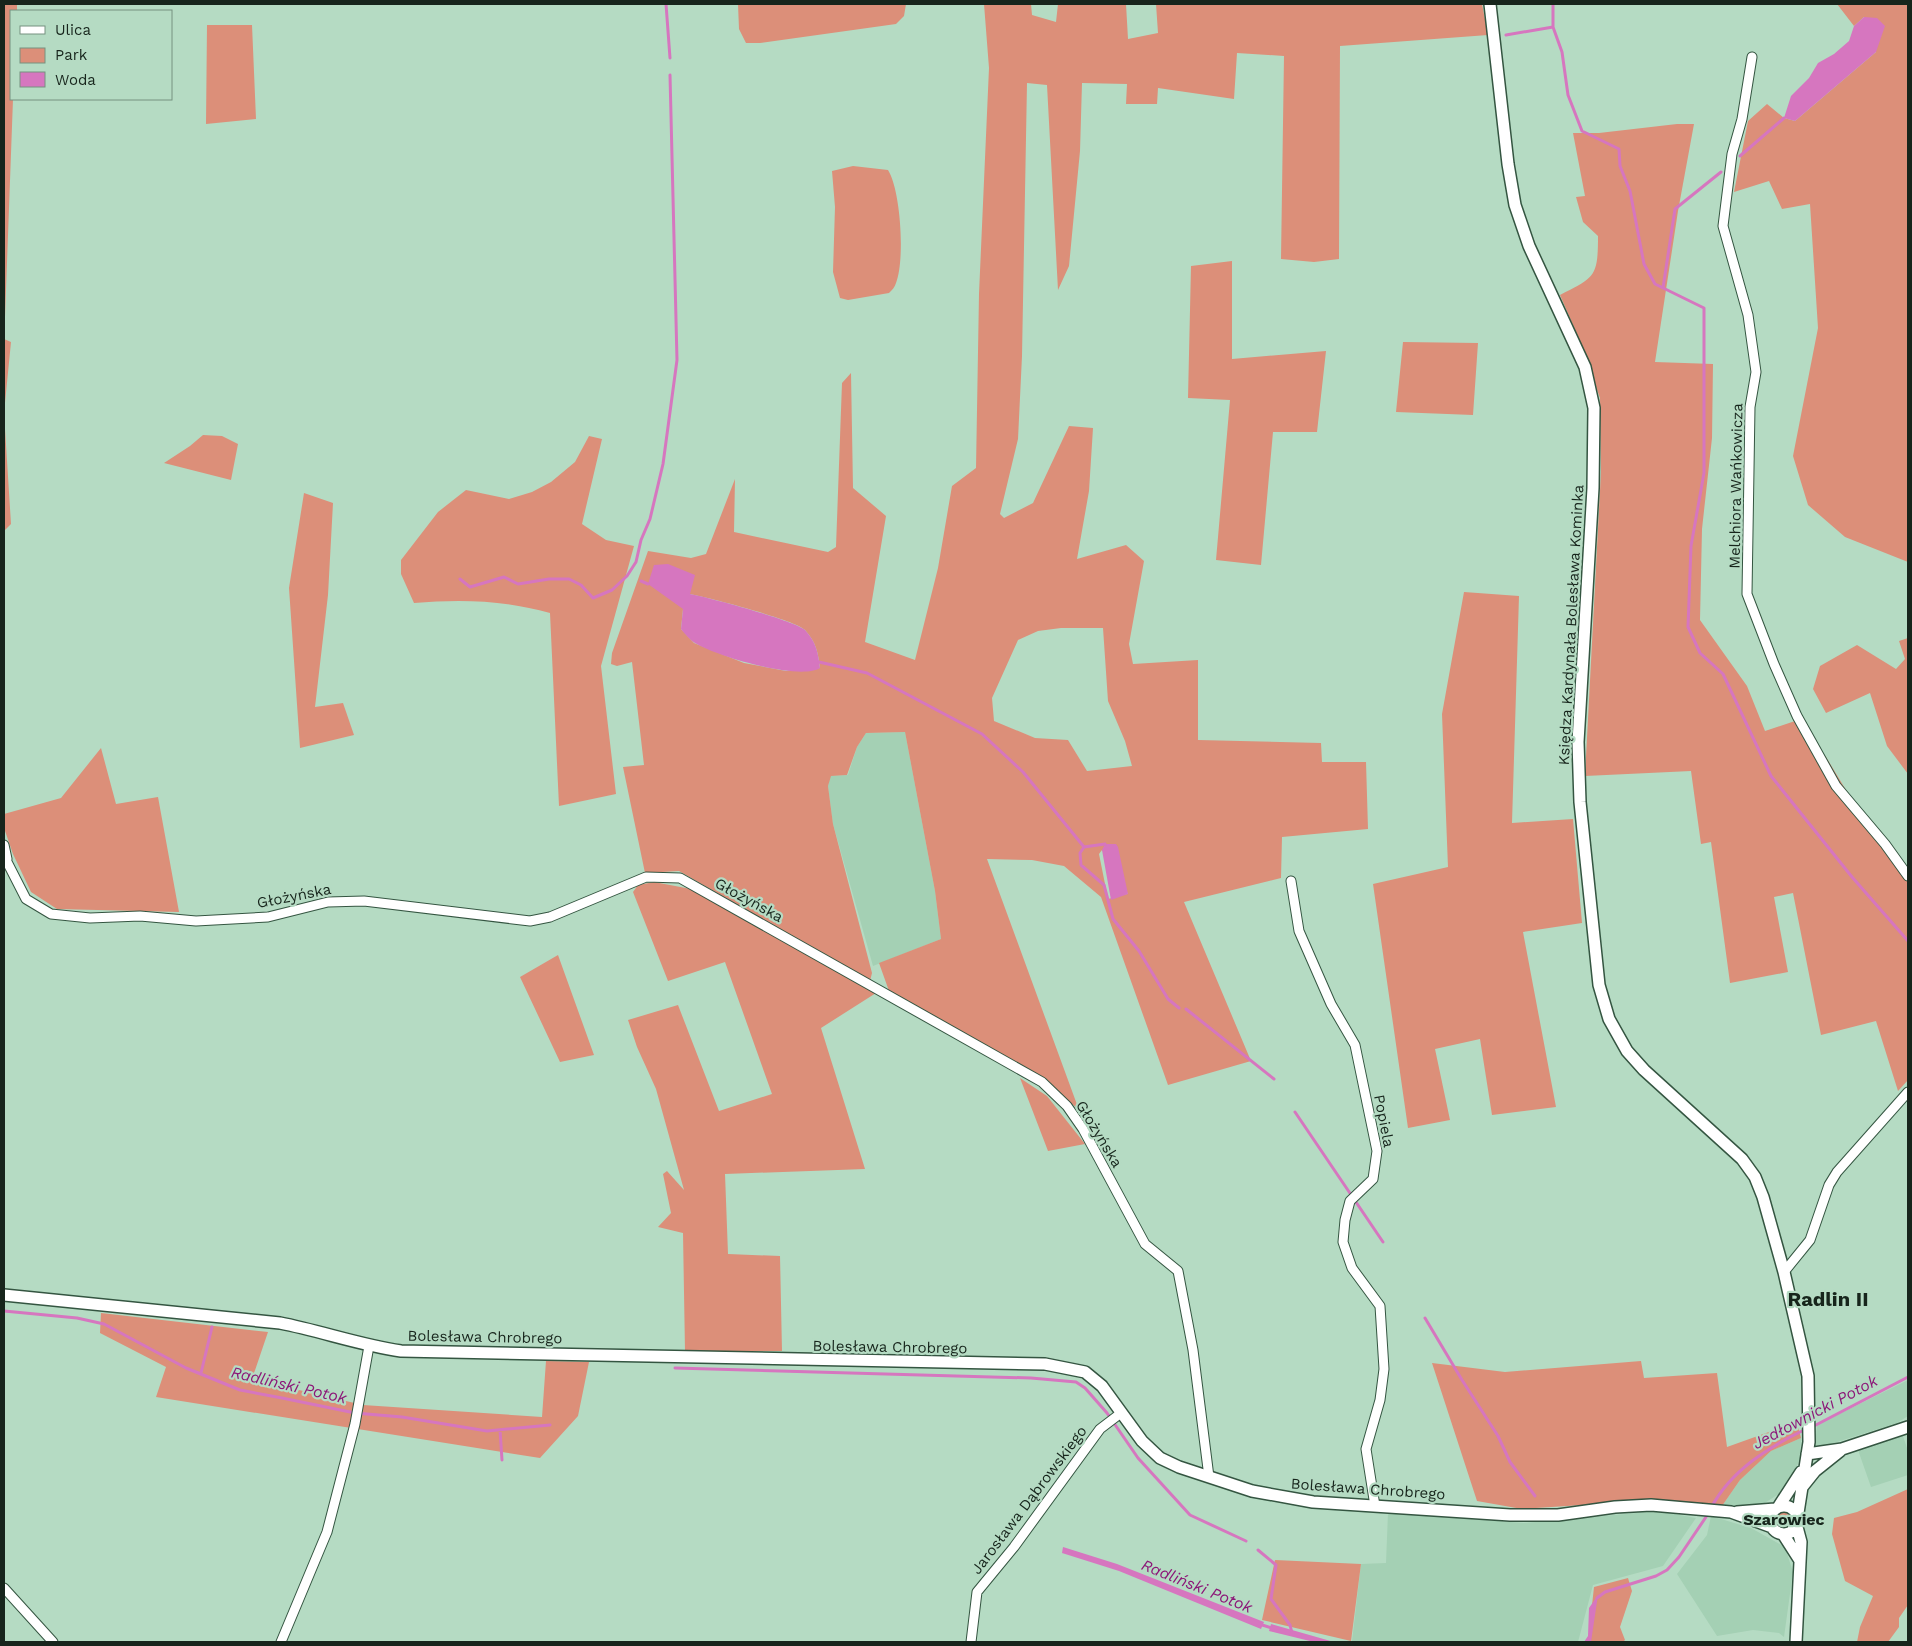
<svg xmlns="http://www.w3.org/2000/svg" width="1912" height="1646" font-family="'Work Sans',sans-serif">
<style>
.built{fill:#a4d0b4}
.green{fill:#dc8f79;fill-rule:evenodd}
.water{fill:#d676bf}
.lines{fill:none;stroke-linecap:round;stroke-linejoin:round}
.stream{stroke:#d676bf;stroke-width:3}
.minor-casing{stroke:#345541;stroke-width:11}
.tertiary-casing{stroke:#345541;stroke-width:14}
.minor{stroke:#fff;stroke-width:9}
.tertiary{stroke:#fff;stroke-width:11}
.labels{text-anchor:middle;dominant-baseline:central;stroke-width:4.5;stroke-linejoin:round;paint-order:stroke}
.street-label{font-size:15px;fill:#17251c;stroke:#b5dbc3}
.water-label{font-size:16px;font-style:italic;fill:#8c1778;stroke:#b5dbc3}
.neighbourhood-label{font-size:16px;font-weight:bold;fill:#17251c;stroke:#b5dbc3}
.district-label{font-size:20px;font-weight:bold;fill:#17251c;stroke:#b5dbc3}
</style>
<rect width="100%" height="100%" fill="#b5dbc3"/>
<path class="built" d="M905 732 935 891 941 939 873 966 833 824 828 786 830 776 848 775 857 747 866 733Z
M1908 1380V1416L1897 1423 1821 1447 1815 1445 1817 1425Z
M1902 1433 1908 1451V1475L1871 1487 1858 1450Z
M1801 1438 1800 1458 1794 1474 1782 1492 1763 1504 1722 1506 1740 1480 1771 1451Z
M1659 1511 1696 1518 1663 1566 1593 1585 1578 1642 1352 1641 1361 1564 1386 1563 1388 1513 1524 1523Z
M1711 1516 1751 1528 1785 1547 1793 1572 1784 1637 1779 1633 1753 1630 1717 1636 1677 1574 1707 1535Z"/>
<path class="green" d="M4 4H17V11H11V99H13L5 317Z
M738 4H906L904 16 896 24 760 43H746L739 29Z
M984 4H1031L1032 15 1056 22 1058 4H1126L1128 39 1158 33 1156 4H1482L1488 35 1340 46 1339 259 1314 262 1281 259 1284 56 1237 53 1234 99 1158 88 1157 104H1126L1127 84 1082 83 1080 151 1069 266 1058 290 1047 85 1027 83 1022 356 1018 439 1000 514 1004 518 1033 503 1069 426 1093 428 1089 491 1077 559 1126 545 1144 561 1129 644 1133 664 1198 660V740L1321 743 1322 762H1366L1368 829 1282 837 1281 878 1184 902 1251 1061 1168 1085 1101 897 1064 866 1032 860 987 859 1079 1110 1039 1075 889 991 879 963 941 939 935 891 905 732 866 733 857 747 847 775 831 776 828 786 833 824 872 973 870 981 679 871 645 873 623 767 644 765 632 662 617 666 611 664 612 653 648 551 691 558 706 554 735 479 734 532 828 552 836 547 842 383 851 373 853 488 886 516 865 642 915 660 938 568 952 486 976 468 979 294 989 68ZM690 594C706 597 796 620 805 630 816 642 818 652 820 668L786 671 744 663 694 643 681 629 683 609ZM1061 628H1103L1108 701 1125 741 1132 766 1087 771 1068 740 1035 738 994 721 992 698 1018 640 1038 631ZM1102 850 1128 894H1127L1108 899 1099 854Z
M1837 4H1908V562L1845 537 1808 505 1793 456 1818 328 1810 204 1782 209 1769 181 1734 192 1748 121 1767 104 1784 118 1795 121 1876 52 1864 17 1854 26Z
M207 25H252L256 119 206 124Z
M1677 124H1694L1678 211 1655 362 1713 364 1712 438 1702 529 1700 620 1747 686 1765 731 1795 721 1826 757 1852 800 1908 871V1080L1898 1091 1876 1021 1821 1035 1793 893 1774 897 1788 972 1730 983 1711 842 1701 844 1691 771 1585 776 1601 472 1600 398 1579 339 1560 295C1595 277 1598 277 1598 236L1583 222 1576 197 1585 196 1573 133H1599Z
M853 166 888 170C901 191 905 260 896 283 895 287 892 290 889 293L848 300 840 298 833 272 835 207 832 171Z
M1232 261V359L1326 351 1317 432H1273L1261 565 1216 560 1230 400 1188 398 1191 266Z
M4 339 11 342 4 413 11 524 4 531Z
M1403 342 1478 343 1473 415 1396 412Z
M203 435 222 436 238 444 231 480 164 463 190 446Z
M589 436 602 439 582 524 606 540 634 546 601 666 616 794 559 806 550 613C505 600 460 599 414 603L401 574V560L438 512 466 490 509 499 532 492 551 482 575 462Z
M304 493 333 503 328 595 315 707 343 703 354 735 300 748 289 588Z
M1464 592 1519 596 1512 823 1573 819 1582 923 1523 932 1556 1107 1492 1115 1480 1039 1435 1049 1450 1120 1408 1128 1373 884 1448 867 1442 714Z
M1908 638V774L1887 746 1870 693 1826 713 1813 689 1820 666 1857 645 1896 669 1905 659 1899 641Z
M101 748 116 804 158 797 179 912 57 909 31 892 13 854 4 828V814L61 798Z
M654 882 691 889 876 993 821 1028 865 1169 725 1174 728 1254 780 1256 782 1351H685L683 1233 658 1227 671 1213 663 1174 667 1171 684 1190 656 1089 637 1047 628 1020 678 1005 719 1111 772 1094 725 962 668 981 633 892 638 885Z
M558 955 594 1055 560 1062 520 977Z
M1020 1078 1047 1096 1085 1144 1048 1151Z
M101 1313 268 1332 252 1379 363 1405 542 1417 546 1361 589 1362 578 1416 540 1458 156 1397 166 1367 100 1333Z
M1641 1361 1644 1378 1717 1373 1727 1447 1797 1422 1801 1438 1771 1451 1740 1480 1722 1506 1661 1500 1522 1509 1477 1501 1432 1363 1505 1372Z
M1908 1489V1605L1899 1618V1627L1888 1642H1857L1860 1627 1873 1596 1845 1581 1832 1534 1834 1518 1857 1512Z
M1777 1518a7 7 0 1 1 14 0a7 7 0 1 1-14 0Z
M1275 1560 1361 1564 1351 1641 1262 1620Z
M1628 1578 1632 1591 1620 1627 1625 1640 1623 1642H1588L1594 1587Z"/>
<path class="water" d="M1864 17 1877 18 1885 26 1876 52 1795 121 1784 118 1791 96 1809 78 1818 63 1834 54 1849 41 1854 26Z
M668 564 695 575 690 594C707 597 796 621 805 630 816 642 818 652 820 668 799 681 716 656 695 643 690 640 685 634 681 629L683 609 648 584 654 565Z
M1105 844H1116L1118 847 1128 894 1111 900 1102 850Z
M1063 1547 1117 1564 1264 1622 1261 1629 1119 1571 1062 1553Z
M1598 1595 1591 1642H1584L1588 1636 1589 1608Z
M1271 1624 1334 1642H1314L1269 1631Z"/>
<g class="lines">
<path class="stream" d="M666 4 670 58
M1553 4V27L1562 52 1568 95 1582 131 1619 149 1620 166 1630 191 1644 264 1655 284 1704 308V473L1691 546 1688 627 1700 653 1723 674 1771 776 1852 877 1908 941
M1506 35 1553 27
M1740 156 1784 118
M1663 288 1675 209 1721 172
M460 579 470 587 504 577 518 584 549 579H569L581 585 593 598 612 590 627 576 636 562 641 540 650 519 663 464 677 360 670 75
M641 581 648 584
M819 662 867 673 982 734 1023 772 1084 847 1080 853 1081 865 1104 885 1113 919 1139 951 1168 999 1179 1008
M1084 847 1105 844
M1186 1009 1274 1079
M1295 1112 1383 1242
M4 1311 77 1318 104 1324 186 1368 240 1390 282 1398 355 1413 402 1417 487 1431 550 1425
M1425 1318 1462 1380 1498 1436 1510 1462 1535 1496
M675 1368 1031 1378 1076 1382 1085 1388 1107 1413 1138 1458 1190 1515 1246 1541
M201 1373 212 1327
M1812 1427 1908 1377
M500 1430 502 1460
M1711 1508C1731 1470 1769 1447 1806 1429
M1258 1550 1276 1565 1271 1599 1290 1625 1292 1633
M1597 1598 1605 1592 1656 1576 1667 1570 1679 1557 1708 1514
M1259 1624 1272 1628"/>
<g class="minor-casing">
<path id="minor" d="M1752 57 1742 119 1732 154 1723 226 1748 315 1756 372 1750 407 1747 594 1774 664 1797 716 1836 786 1885 844 1908 876
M4 845 7 859
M4 856 26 899 51 914 90 918 140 916 196 921 268 917 328 902 364 901 530 921 550 917 646 877 680 878 1042 1082 1067 1106 1083 1129 1145 1244 1178 1271 1193 1350 1209 1477
M1291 881 1299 931 1331 1004 1355 1045 1377 1151 1373 1179 1350 1201 1345 1220 1343 1242 1352 1268 1380 1306 1384 1369 1380 1400 1366 1449 1375 1506
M1784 1272 1810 1240 1829 1185 1837 1172 1908 1092
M4 1588 53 1642
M281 1642 327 1532 355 1424 369 1346
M971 1642 977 1592 1014 1547 1100 1429 1121 1413"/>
</g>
<g class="tertiary-casing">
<path id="tertiary" d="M1490 4 1508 164 1515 205 1529 246 1585 367 1594 408 1593 488 1578 742 1580 802 1599 985 1609 1019 1627 1051 1644 1070 1742 1159 1755 1177 1763 1197 1784 1272 1808 1376 1809 1442 1798 1513
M4 1295 280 1323C321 1331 360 1345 401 1351L1045 1364 1085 1372 1102 1386 1142 1441 1160 1458 1179 1467 1252 1491 1313 1502 1510 1515H1558L1615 1507 1651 1505 1731 1512 1772 1527
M1807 1454 1842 1449 1908 1427
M1803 1486 1815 1471 1840 1451
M1770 1520a14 14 0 1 1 28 0a14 14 0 1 1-28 0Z
M1779 1506 1801 1472
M1737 1512 1775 1509
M1783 1534 1799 1559
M1796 1642 1801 1542 1797 1527"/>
</g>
<use href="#minor" class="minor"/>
<use href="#tertiary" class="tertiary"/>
</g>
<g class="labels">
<g class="street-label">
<text transform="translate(1736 486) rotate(-89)">Melchiora Wańkowicza</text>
<text transform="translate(1571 625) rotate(-87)">Księdza Kardynała Bolesława Kominka</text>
<text transform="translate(294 896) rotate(-11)">Głożyńska</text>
<text transform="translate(749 900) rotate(29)">Głożyńska</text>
<text transform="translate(1384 1121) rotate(79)">Popiela</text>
<text transform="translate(1099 1134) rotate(59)">Głożyńska</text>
<text transform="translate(485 1337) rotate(1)">Bolesława Chrobrego</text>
<text transform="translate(890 1347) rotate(1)">Bolesława Chrobrego</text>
<text transform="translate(1368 1489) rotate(4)">Bolesława Chrobrego</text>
<text transform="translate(1029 1500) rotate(-53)">Jarosława Dąbrowskiego</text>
</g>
<g class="water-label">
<text transform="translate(289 1385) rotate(13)">Radliński Potok</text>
<text transform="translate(1815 1412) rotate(-28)">Jedłownicki Potok</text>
<text transform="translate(1197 1586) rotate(22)">Radliński Potok</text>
</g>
<g class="neighbourhood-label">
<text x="1784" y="1519">Szarowiec</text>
</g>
<g class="district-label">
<text x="1828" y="1299">Radlin II</text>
</g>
</g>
<rect width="1912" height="1646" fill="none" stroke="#17251c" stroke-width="10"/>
<rect x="10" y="10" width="162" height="90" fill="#b5dbc3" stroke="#769280"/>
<rect x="20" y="26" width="25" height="8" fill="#ffffff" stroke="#769280"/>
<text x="55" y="35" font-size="15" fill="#17251c">Ulica</text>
<rect x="20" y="48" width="25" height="15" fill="#dc8f79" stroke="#769280"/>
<text x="55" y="60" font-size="15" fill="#17251c">Park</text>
<rect x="20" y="72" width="25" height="15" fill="#d676bf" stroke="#769280"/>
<text x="55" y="85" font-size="15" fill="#17251c">Woda</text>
</svg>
